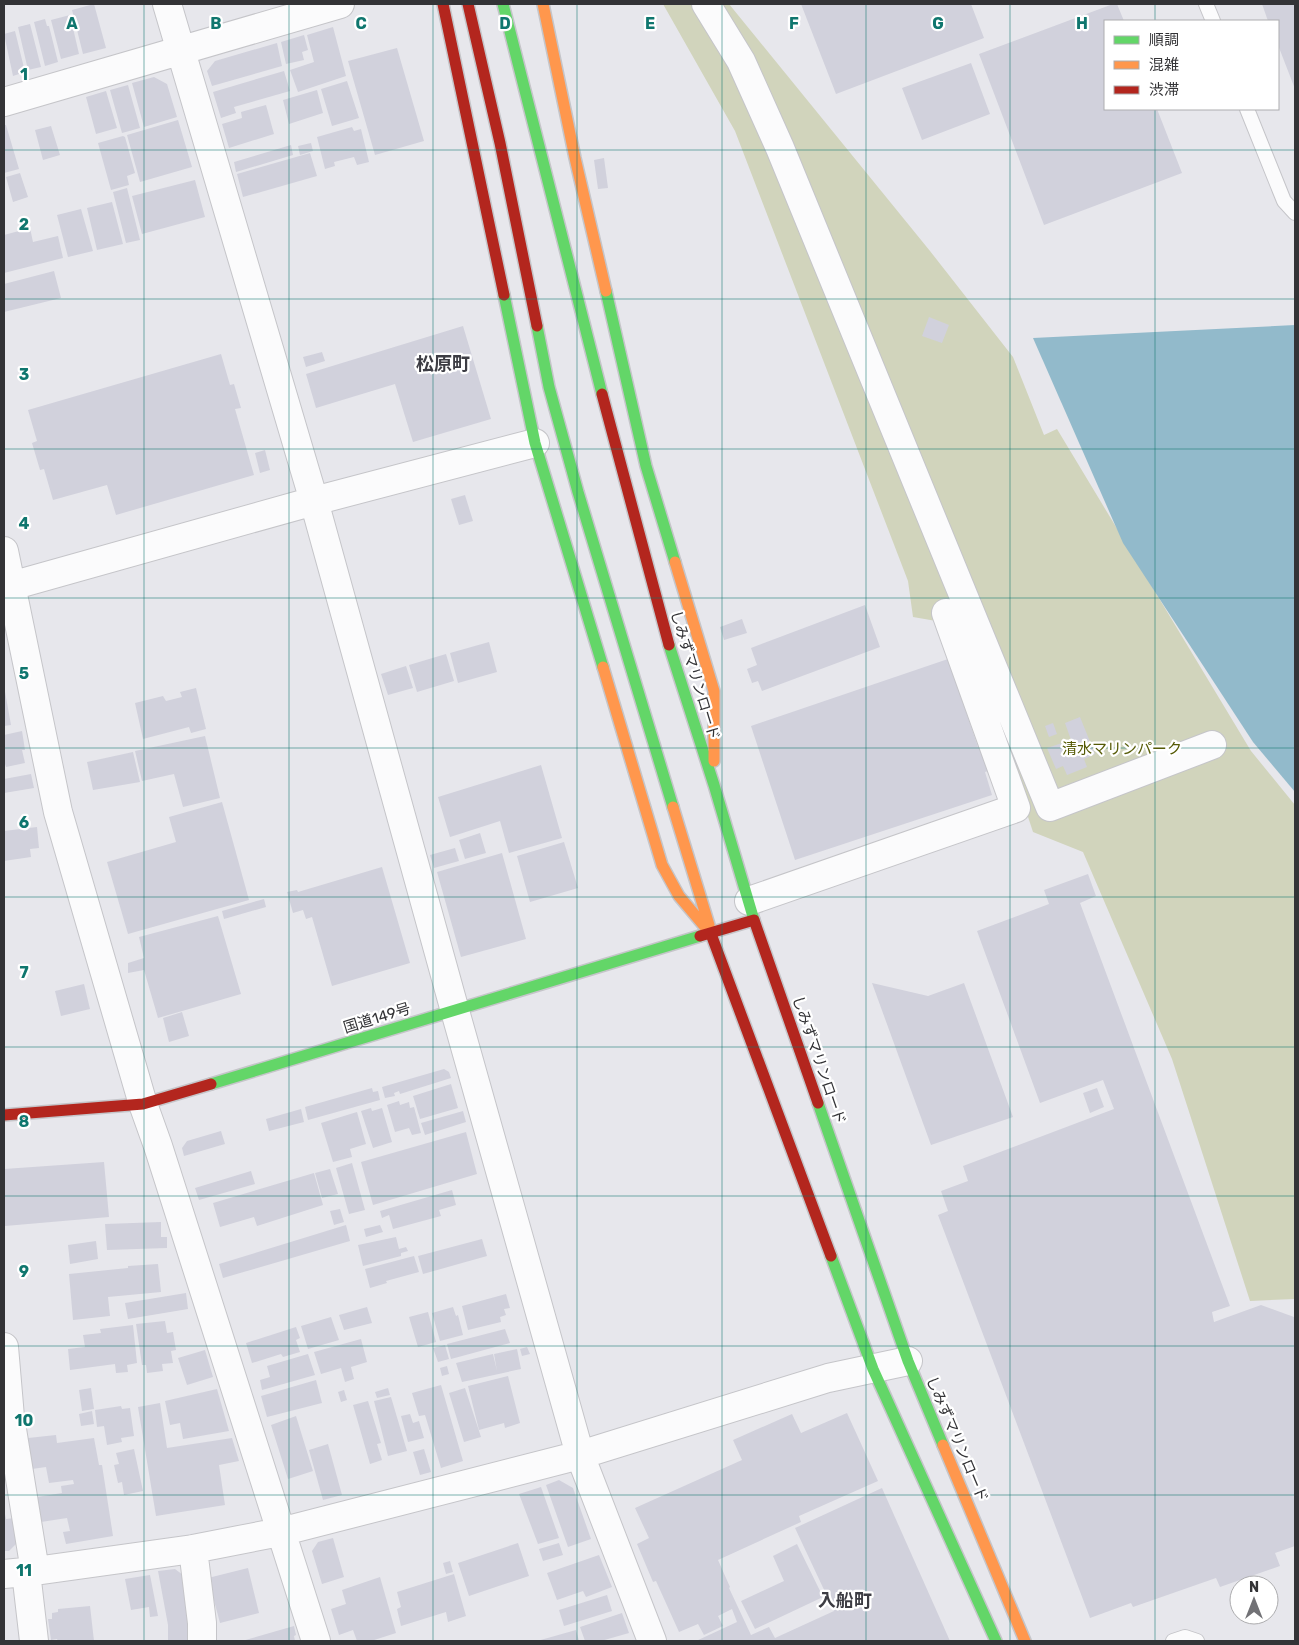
<svg xmlns="http://www.w3.org/2000/svg" width="1299" height="1645" font-family="Rubik,'Noto Sans JP',sans-serif">
<style>
.green{fill:#d1d4bc}
.water{fill:#92bacb}
.building{fill:#d1d1dc}
.lines{fill:none;stroke-linecap:round;stroke-linejoin:round}
.lane-casing{stroke:#c5c5c9;stroke-width:16}
.street-casing{stroke:#c5c5c9;stroke-width:30}
.fast-casing{stroke:#c5c5c9;stroke-width:14}
.slow-casing{stroke:#c5c5c9;stroke-width:14}
.jam-casing{stroke:#c5c5c9;stroke-width:14}
.lane{stroke:#fbfbfc;stroke-width:14}
.street{stroke:#fbfbfc;stroke-width:28}
.fast{stroke:#63d668;stroke-width:11}
.slow{stroke:#ff974d;stroke-width:11}
.jam{stroke:#b3261e;stroke-width:11}
.grid{fill:none;stroke:#0f766e;stroke-width:1;stroke-opacity:0.55}
.labels{text-anchor:middle;dominant-baseline:central;stroke-width:4.5;stroke-linejoin:round;paint-order:stroke}
.street-label{font-size:15px;fill:#333336;stroke:#fff}
.park-label{font-size:15px;fill:#555a05;stroke:#fff}
.quarter-label{font-size:18px;font-weight:bold;fill:#3c3c43;stroke:#fff}
.grid-label{font-size:16px;text-anchor:middle;font-weight:bold;fill:#0f766e;stroke:#fff;stroke-width:4.5;stroke-linejoin:round;paint-order:stroke}
</style>
<rect width="100%" height="100%" fill="#e7e7ec"/>
<path class="green" d="M663 4H729L930 251 1013 357 1044 435 1057 429 1251 751 1295 805V1299L1250 1301 1172 1059 1083 852 1033 832 965 626 913 617 908 581 735 131Z"/>
<path class="water" d="M1295 325V792L1253 742 1123 543 1033 338Z"/>
<path class="building" d="M94 4 106 48 83 54 72 10Z
M801 4H971L984 38 836 94Z
M1113 4H1117L1124 21H1105V109H1157L1182 173 1044 225 979 54Z
M1262 4H1295V89L1278 45V21H1268Z
M70 15 79 54 61 59 51 20Z
M45 19 47 26H49L58 62 45 66 34 22Z
M30 24 41 67 28 70 18 27Z
M333 27 346 76 298 92 290 70 314 62 307 35Z
M15 31 25 72 13 76 4 34Z
M304 35 308 50 302 52 304 60 286 64 281 42Z
M277 43 282 66 212 86 207 71 215 61Z
M397 48 424 141 375 155 348 61Z
M971 63 990 114 922 140 902 88Z
M284 71 290 91 234 107 236 113 221 118 213 92Z
M154 77 167 84 177 117 144 127 132 83Z
M347 81 359 118 332 126 321 89Z
M128 85 140 128 122 133 110 90Z
M317 90 323 113 289 124 283 100Z
M106 91 117 128 96 134 86 97Z
M266 105 274 134 229 148 222 124 242 118 241 112Z
M178 120 192 167 140 182 127 135Z
M4 125H6L19 169 4 173Z
M51 126 60 155 43 160 35 130Z
M352 127 354 131 361 129 369 162 357 165 354 157 334 162 335 166 325 169 317 137Z
M123 136 125 137 135 173 127 176 129 185 111 190 98 143Z
M311 143 313 151 300 155 298 146Z
M291 145 293 155 236 172 234 162Z
M310 153 317 176 243 197 237 174Z
M604 158 608 188 598 189 594 160Z
M20 173 28 197 13 202 6 177Z
M195 180 205 217 142 234 132 196Z
M127 188 140 240 126 243 113 192Z
M112 202 123 244 97 250 87 208Z
M81 209 93 251 68 257 57 215Z
M30 228 33 242 58 236 63 258 4 273V235Z
M54 271 61 298 4 312V284Z
M929 317 949 325 942 343 922 336Z
M463 326 491 419 413 442 395 384 316 408 306 374Z
M322 352 325 361 306 367 303 357Z
M221 354 230 385 234 384 241 408 235 409 254 475 116 515 107 485 53 500 44 469 40 470 32 443 37 441 28 410Z
M265 450 270 470 260 473 255 453Z
M465 495 473 521 459 525 451 499Z
M865 605 880 647 762 691 758 681 752 683 747 669 757 665 751 648Z
M742 619 747 633 724 640 720 627Z
M489 642 497 672 458 683 450 653Z
M446 654 454 681 417 692 409 665Z
M948 659 978 747 989 743 998 768 985 772 992 795 795 860 751 726Z
M406 666 413 688 388 695 381 674Z
M4 686 11 725 4 726Z
M196 688 206 729 191 733 189 727 143 739 135 703 163 696 166 701 182 697 180 692Z
M1080 717 1095 754 1084 759 1087 767 1067 775 1063 766 1056 769 1047 748 1071 740 1065 723Z
M1053 723 1057 734 1049 737 1045 726Z
M22 731 25 750H22L25 763 6 767 4 761V735Z
M205 736 220 798 183 807 174 774 142 781 135 751Z
M133 752 140 782 93 790 87 762Z
M541 765 562 838 509 853 500 821 450 837 438 797Z
M31 774 34 788 4 793V779Z
M222 802 249 900 128 934 107 862 176 842 169 817Z
M37 827 39 848 30 849 31 857 4 861V831Z
M480 833 486 853 465 859 459 840Z
M564 842 578 888 530 902 517 856Z
M455 848 459 861 434 868 430 855Z
M502 853 526 939 461 957 437 872Z
M382 867 410 963 332 986 312 917 306 919 303 910 293 913 287 892 297 890 298 892Z
M1088 874 1096 896 1080 903 1230 1306 1212 1312 1214 1322 1261 1305 1294 1317 1295 1322V1546L1275 1553 1280 1566 1220 1587 1216 1578 1133 1607 1131 1603 1090 1618 938 1215 948 1211 941 1191 968 1181 963 1166 1114 1109 1103 1080 1040 1103 977 931 1049 904 1044 890Z
M264 899 266 907 224 919 222 911Z
M218 916 241 994 158 1018 144 970 128 973V963L144 958 139 937Z
M872 983 928 996 964 983 1013 1117 931 1145Z
M84 984 90 1009 61 1016 55 991Z
M182 1012 189 1036 169 1042 163 1018Z
M444 1069 449 1072 451 1078 400 1094 399 1091 394 1093 395 1096 385 1098 382 1087Z
M451 1084 458 1108 420 1119 413 1096Z
M372 1088 373 1092 378 1091 380 1100 308 1120 305 1107Z
M1097 1088 1104 1107 1090 1113 1083 1093Z
M399 1101 400 1105 409 1102 410 1108 414 1107 421 1133 412 1135 409 1128 395 1132 387 1105Z
M371 1108 372 1111 382 1108 392 1142 373 1148 361 1111Z
M301 1109 304 1122 269 1131 266 1119Z
M463 1111 466 1122 425 1135 421 1123Z
M357 1112 366 1144 350 1149 352 1157 333 1162 321 1123Z
M221 1131 225 1144 184 1156 182 1148 187 1141Z
M466 1132 477 1174 373 1205 361 1162Z
M104 1162 109 1217 5 1226 4 1169Z
M352 1163 365 1210 349 1214 336 1168Z
M330 1169 338 1194 322 1198 315 1173Z
M251 1171 255 1184 199 1200 195 1188Z
M314 1173 323 1205 257 1226 254 1217 220 1227 213 1203Z
M452 1190 456 1205 439 1210 441 1216 393 1229 389 1215 382 1218 380 1211Z
M340 1209 344 1222 334 1225 330 1211Z
M161 1222V1237H167V1248L107 1250 105 1224Z
M346 1225 350 1241 223 1278 219 1264Z
M380 1225 383 1232 366 1237 364 1229Z
M396 1237 399 1249 406 1247 408 1251 401 1253V1256L363 1266 358 1245Z
M482 1239 487 1256 423 1274 418 1256Z
M96 1241 98 1259 70 1264 68 1245Z
M414 1256 419 1272 386 1281 387 1283 370 1288 365 1269Z
M158 1264 161 1292 108 1297 110 1316 73 1320 69 1274 128 1268V1266Z
M186 1293 188 1309 128 1319 125 1303Z
M506 1294 510 1308 504 1309 506 1315 500 1317 501 1322 468 1330 462 1306Z
M367 1307 372 1323 344 1330 339 1315Z
M453 1307 456 1316 458 1315 463 1335 440 1341 432 1313Z
M428 1312 436 1342 418 1347 409 1317Z
M331 1317 339 1340 308 1349 301 1326Z
M165 1321 167 1333 173 1332 176 1350 171 1351 173 1363 162 1364 163 1371 147 1373 146 1365H142L136 1324Z
M133 1325 137 1363 127 1365 128 1372 116 1373 115 1364 70 1370 68 1349 85 1347 83 1335 101 1333 100 1329Z
M296 1327 300 1338 296 1340 300 1352 283 1357 281 1354 252 1363 246 1343Z
M505 1329 510 1343 451 1359 447 1344Z
M361 1339 367 1362 351 1367 354 1379 345 1382 341 1368 321 1374 314 1352Z
M445 1345 449 1359 438 1362 433 1348Z
M527 1347 530 1354 522 1356 520 1349Z
M517 1349 521 1369 462 1382 456 1363 493 1354 497 1371 494 1354Z
M205 1350 213 1377 187 1385 178 1358Z
M308 1354 315 1375 262 1390 260 1380 270 1377 267 1366Z
M447 1366 449 1374 442 1376 440 1368Z
M508 1376 520 1423 505 1428 504 1423 479 1430 468 1386Z
M316 1380 322 1403 267 1417 261 1396Z
M441 1385 463 1461 441 1468 425 1415 419 1416 412 1393Z
M91 1388 94 1409 82 1411 79 1390Z
M388 1388 390 1395 377 1398 375 1392Z
M465 1388 481 1437 464 1442 449 1393Z
M217 1389 229 1431 183 1439 180 1423 170 1425 165 1401Z
M344 1390 347 1400 341 1402 338 1392Z
M391 1397 407 1451 388 1456 374 1401Z
M368 1401 381 1443 377 1444 382 1460 370 1464 353 1405Z
M160 1403 167 1448 232 1438 239 1461 219 1465 225 1505 156 1516 138 1407Z
M121 1406 122 1409 130 1408 134 1436 121 1438 122 1442 107 1445 104 1426 97 1427 95 1410Z
M92 1411 94 1424 81 1426 79 1414Z
M847 1413 878 1481 799 1516 801 1522 718 1560 730 1587 729 1588 751 1635 769 1627 775 1638 834 1611 795 1528 882 1488 950 1641H696L737 1622 732 1609 718 1616 723 1626 704 1635 698 1624 679 1632 656 1581 653 1582 637 1544 649 1538 635 1508 742 1460 733 1440 792 1414 801 1433Z
M410 1414 413 1423 419 1421 424 1438 408 1442 401 1416Z
M296 1416 313 1471 288 1479 271 1425Z
M56 1435 57 1443 94 1438 99 1465H102L113 1536 66 1544 63 1532 70 1531 67 1518 41 1522 37 1497 62 1493 61 1486 74 1484 73 1480 49 1483 46 1467 32 1469 28 1438Z
M328 1444 342 1495 323 1500 309 1450Z
M134 1449 143 1491 124 1495 122 1482 118 1483 114 1465 119 1464 116 1453Z
M424 1449 431 1472 420 1475 413 1452Z
M559 1480 573 1488 591 1539 568 1547 546 1485Z
M541 1487 559 1538 538 1544 519 1494Z
M4 1509 6 1519 15 1518 17 1543 9 1551H4Z
M333 1538 344 1577 322 1584 312 1551 318 1542Z
M518 1543 529 1576 469 1596 458 1563Z
M559 1543 563 1555 543 1561 539 1549Z
M797 1544 823 1597 755 1629 741 1601 784 1581 773 1556Z
M599 1555 612 1587 586 1597 583 1591 557 1600 547 1573Z
M450 1561 453 1572 446 1574 443 1563Z
M248 1568 259 1613 220 1623 208 1578Z
M175 1569 183 1575 191 1641H168V1625L158 1571Z
M454 1574 466 1616 448 1622 446 1612 401 1626 397 1609 401 1607 397 1592Z
M150 1575 158 1616 150 1617 149 1607 131 1610 125 1579Z
M380 1577 396 1633 371 1641H357L353 1630 339 1635 331 1609 346 1604 342 1590Z
M607 1595 612 1611 564 1626 559 1610Z
M90 1606 94 1641H58L57 1639 51 1640 48 1619H52V1613L58 1612V1609Z
M622 1613 629 1633 601 1641H585L580 1627Z
M294 1626 296 1635 294 1636 295 1641H242Z
M576 1630 579 1641H537Z"/>
<g class="lines">
<g class="lane-casing">
<path id="lane" d="M1206 4 1213 21
M1247 109 1284 201 1295 213
M1173 1641 1185 1637 1197 1641"/>
</g>
<g class="street-casing">
<path id="street" d="M167 4 314 501 455 1011 580 1455 652 1641
M706 4 741 61 780 148 1050 807 1212 745
M4 102 340 4
M4 551 58 812 143 1104 158 1146 316 1641
M4 585 11 586 314 501 535 443
M749 901 1016 808 946 613
M4 1347 10 1417 35 1571
M193 1549 202 1623V1641
M26 1572 34 1641
M4 1574 35 1571 193 1549 280 1532 580 1455 828 1378 908 1361"/>
</g>
<g class="fast-casing">
<path id="fast" d="M503 4 602 394
M606 291 646 466 675 562
M504 295 535 443 603 667
M537 326 549 387 578 492 673 807
M669 645 714 785 754 920
M211 1084 700 936
M818 1103 908 1361 943 1445
M831 1256 873 1369 996 1641"/>
</g>
<g class="slow-casing">
<path id="slow" d="M543 4 575 158 606 291
M675 562 714 691V761
M603 667 662 865 679 896 711 934
M673 807 709 925
M943 1445 1025 1641"/>
</g>
<g class="jam-casing">
<path id="jam" d="M443 4 504 295
M468 4 500 143 537 326
M602 394 669 645
M711 934 831 1256
M700 936 754 920 818 1103
M4 1115 143 1104 211 1084"/>
</g>
<use href="#lane" class="lane"/>
<use href="#street" class="street"/>
<use href="#fast" class="fast"/>
<use href="#slow" class="slow"/>
<use href="#jam" class="jam"/>
</g>
<path class="grid" d="M144 4V1641M289 4V1641M433 4V1641M577 4V1641M722 4V1641M866 4V1641M1010 4V1641M1155 4V21M1155 109V1641M4 150H1295M4 299H1295M4 449H1295M4 598H1295M4 748H1295M4 897H1295M4 1047H1295M4 1196H1295M4 1346H1295M4 1495H1295"/>
<g class="labels">
<g class="street-label">
<text transform="translate(695 675) rotate(73)">しみずマリンロード</text>
<text transform="translate(377 1018) rotate(-17)">国道149号</text>
<text transform="translate(819 1060) rotate(71)">しみずマリンロード</text>
<text transform="translate(957 1439) rotate(67)">しみずマリンロード</text>
</g>
<g class="park-label">
<text x="1122" y="749">清水マリンパーク</text>
</g>
<g class="quarter-label">
<text x="443" y="364">松原町</text>
<text x="845" y="1601">入船町</text>
</g>
</g>
<g class="grid-label">
<text x="72" y="29">A</text>
<text x="216" y="29">B</text>
<text x="361" y="29">C</text>
<text x="505" y="29">D</text>
<text x="650" y="29">E</text>
<text x="794" y="29">F</text>
<text x="938" y="29">G</text>
<text x="1082" y="29">H</text>
<text x="24" y="80">1</text>
<text x="24" y="230">2</text>
<text x="24" y="380">3</text>
<text x="24" y="529">4</text>
<text x="24" y="679">5</text>
<text x="24" y="828">6</text>
<text x="24" y="978">7</text>
<text x="24" y="1127">8</text>
<text x="24" y="1277">9</text>
<text x="24" y="1426">10</text>
<text x="24" y="1576">11</text>
</g>
<rect width="1299" height="1645" fill="none" stroke="#333336" stroke-width="10"/>
<rect x="1104" y="20" width="175" height="90" fill="#ffffff" stroke="#adadaf"/>
<rect x="1114" y="36" width="25" height="8" fill="#63d668" stroke="#adadaf"/>
<text x="1149" y="45" font-size="15" fill="#333336">順調</text>
<rect x="1114" y="61" width="25" height="8" fill="#ff974d" stroke="#adadaf"/>
<text x="1149" y="70" font-size="15" fill="#333336">混雑</text>
<rect x="1114" y="86" width="25" height="8" fill="#b3261e" stroke="#adadaf"/>
<text x="1149" y="95" font-size="15" fill="#333336">渋滞</text>
<g transform="translate(1254 1600)"><circle r="24" fill="#ffffff" stroke="#adadaf"/>
<path d="M0-4L9 19L0 12L-9 19Z" fill="#727276"/>
<text y="-8" font-size="14" font-weight="bold" text-anchor="middle" fill="#333336">N</text>
</g>
</svg>
